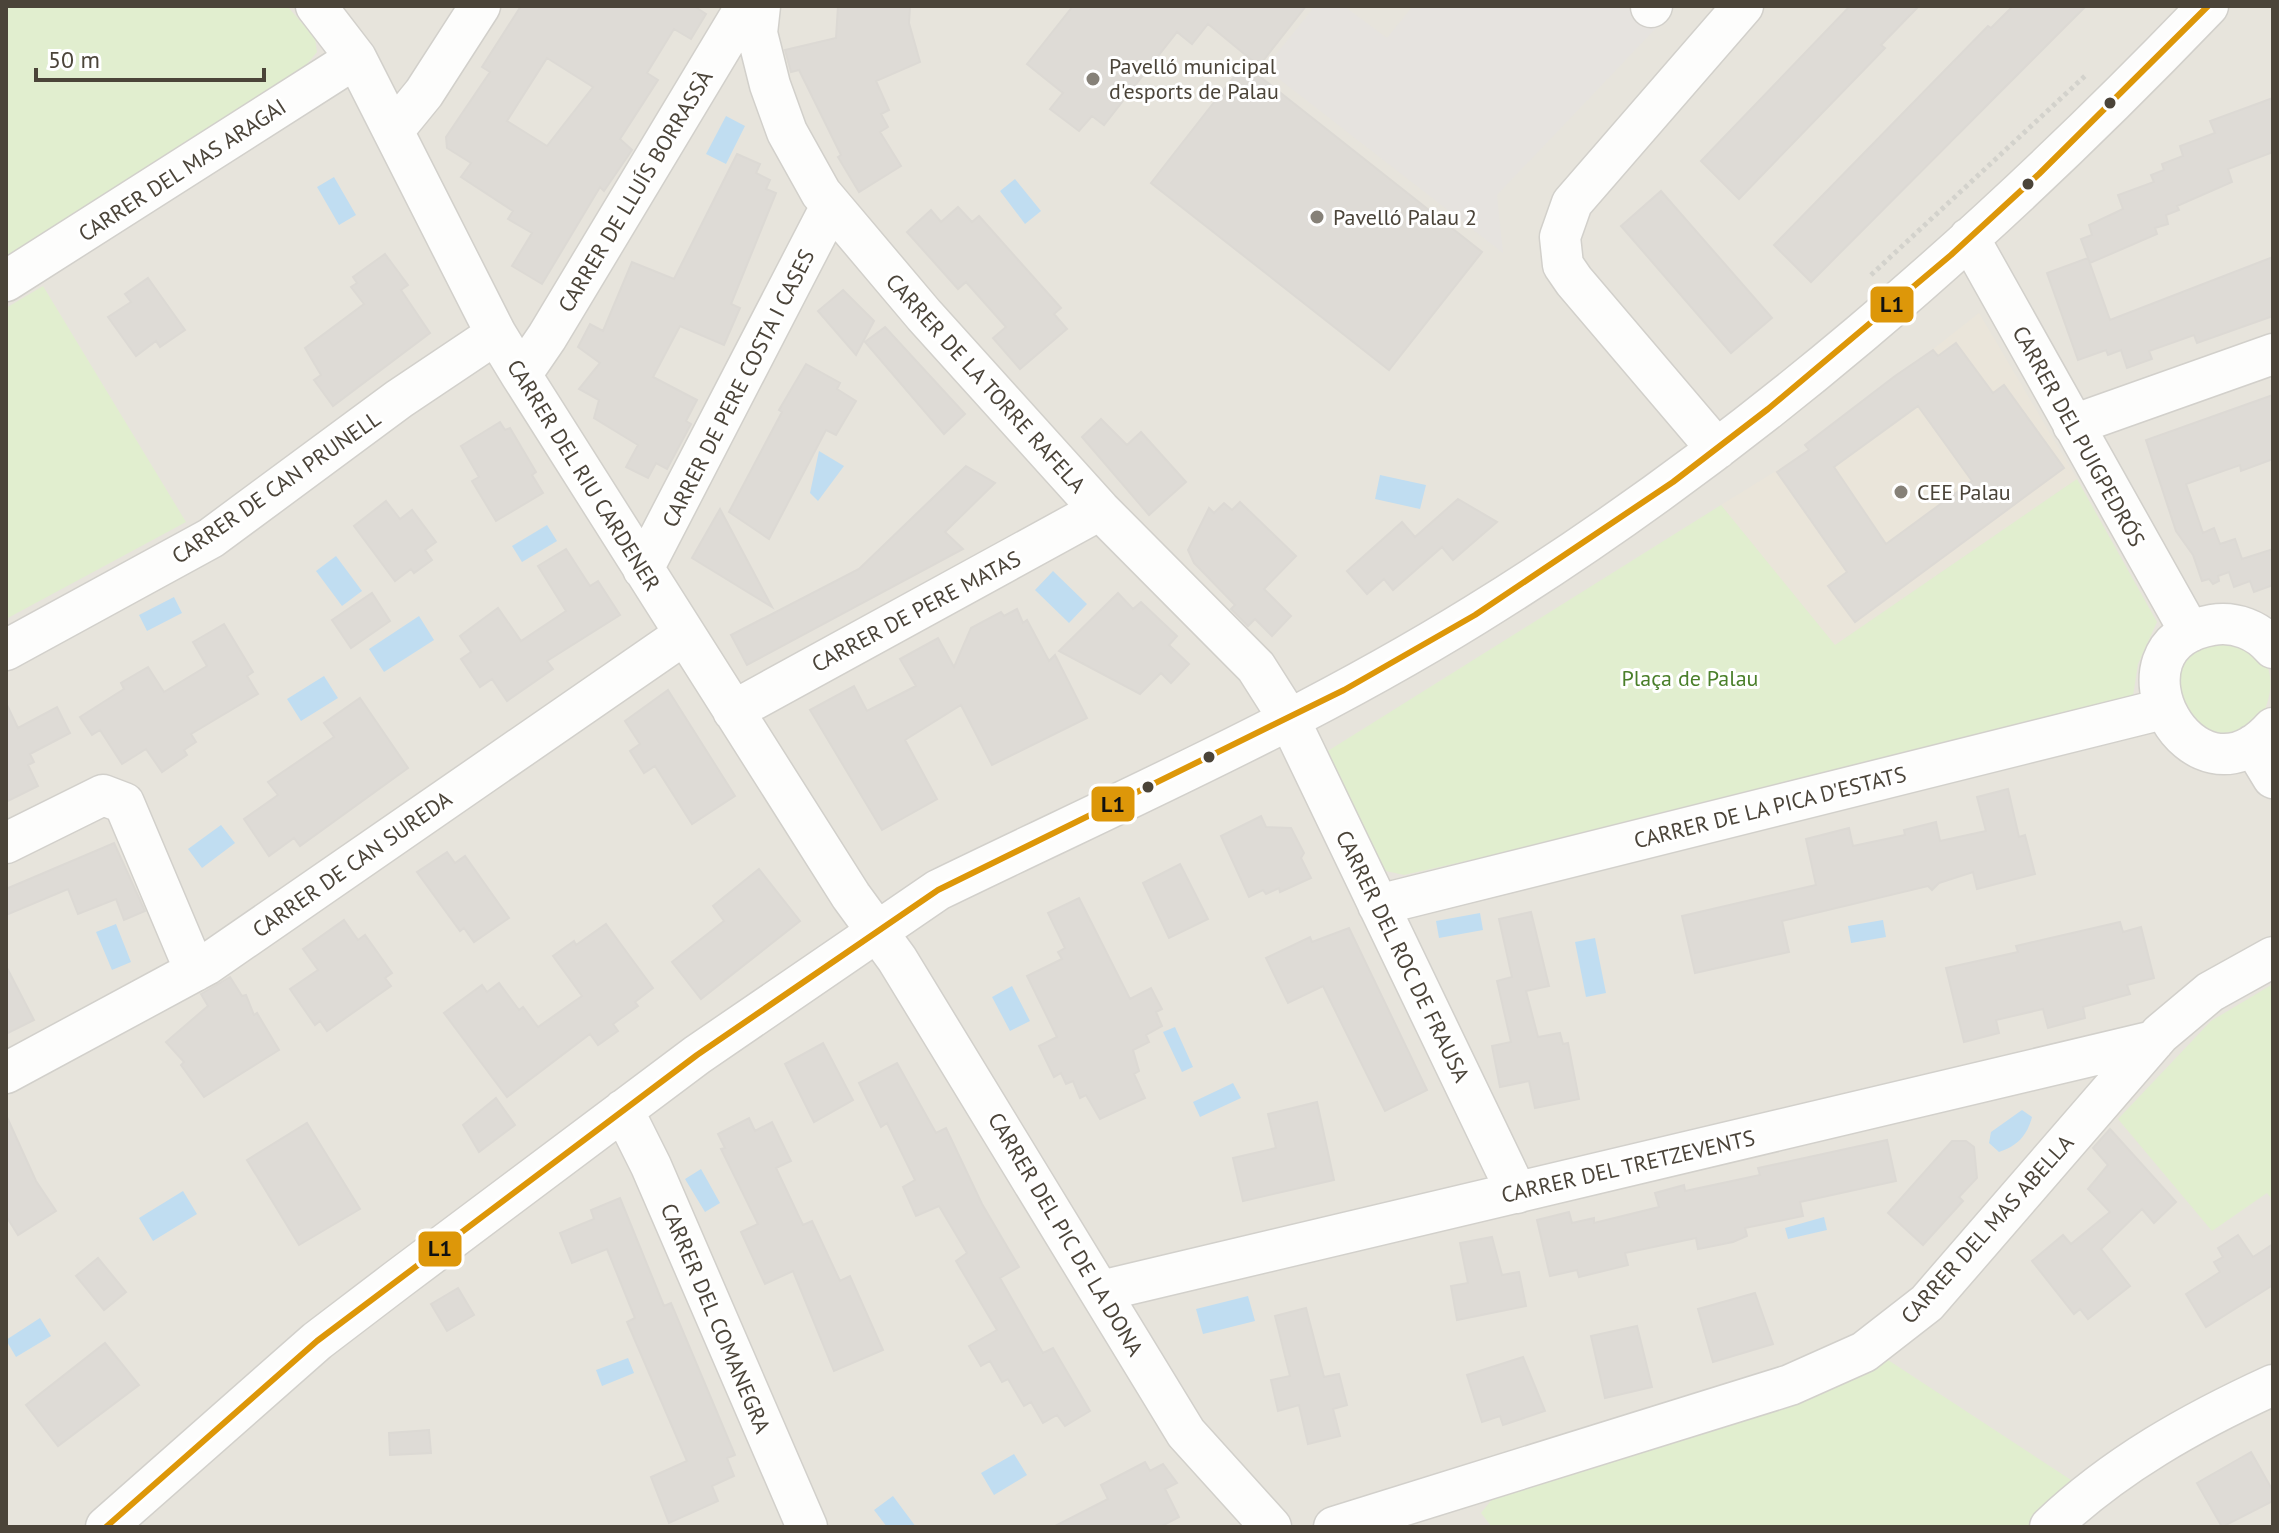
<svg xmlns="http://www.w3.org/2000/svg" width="2279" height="1533" font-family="'PT Sans',sans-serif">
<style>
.residential{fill:#e7e4dc}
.education{fill:#eae5da}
.green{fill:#e1eecf}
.parking{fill:#e6e3df}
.water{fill:#c0ddf1}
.building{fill:#dedbd6;stroke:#dcd9d4;stroke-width:2;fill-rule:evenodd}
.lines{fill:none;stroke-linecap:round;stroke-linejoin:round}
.minor-casing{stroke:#d2d0cb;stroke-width:43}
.path{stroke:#d3d2cc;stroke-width:5;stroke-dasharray:4 4;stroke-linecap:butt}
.minor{stroke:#fdfdfc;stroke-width:40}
.bus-1-casing{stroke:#fff;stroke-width:12}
.bus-1{stroke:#dd9709;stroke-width:6}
.poi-dot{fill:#868178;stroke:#fff;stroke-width:3}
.bus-dot{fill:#4b4439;stroke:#fff;stroke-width:3}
.labels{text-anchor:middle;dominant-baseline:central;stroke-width:6;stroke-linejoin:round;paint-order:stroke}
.poi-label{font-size:22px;fill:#4b4439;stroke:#fff;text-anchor:start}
.street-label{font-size:22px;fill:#4b4439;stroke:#fff}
.park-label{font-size:22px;fill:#4a7f2a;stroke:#fff}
.line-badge{stroke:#fff;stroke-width:3}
.pale-badge-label{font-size:22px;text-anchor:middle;font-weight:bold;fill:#111}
</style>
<rect width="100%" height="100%" fill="#f4f2ee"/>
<path class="residential" d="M6 6H2273V1527H6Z"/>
<path class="education" d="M1979 313 2077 479 1835 645 1721 505 1808 451 1805 445 1895 376 1901 383 1909 368Z"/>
<path class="green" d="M6 6H287L315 38 317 52 299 74 6 257Z
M43 286 186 522 6 619V308Z
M2077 479 2157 622 2138 664 2133 696 1903 763 1404 875 1386 871 1378 863 1323 754 1721 505 1835 645Z
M2220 638C2232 644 2251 648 2261 657 2279 675 2269 716 2249 730 2241 735 2226 736 2217 737L2179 714C2178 663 2168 658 2220 638Z
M2273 984V1201L2267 1193 2212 1231 2118 1119 2211 1021Z
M1885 1358 2071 1480 2031 1527H1492L1481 1513 1494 1497 1804 1401Z"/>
<path class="parking" d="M1315 6H1344L1387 38 1413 6H1677L1497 195 1503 253 1265 68Z"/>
<path class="water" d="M726 116 745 126 726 164 706 154Z
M334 177 356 215 339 225 317 187Z
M1015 179 1041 211 1025 224 1000 191Z
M819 451 844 466 818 501 810 493Z
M1380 475 1426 485 1420 509 1375 499Z
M547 525 557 541 522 562 512 546Z
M336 556 362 591 342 606 316 571Z
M1053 571 1087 604 1069 623 1035 590Z
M174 597 182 613 147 631 139 615Z
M419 616 434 640 384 672 369 649Z
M324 676 338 698 301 721 287 699Z
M221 825 235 843 202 868 188 849Z
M1480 913 1483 930 1439 938 1436 921Z
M1883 920 1886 937 1851 943 1848 926Z
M116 924 131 962 112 970 96 932Z
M1595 938 1606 993 1586 997 1575 942Z
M1012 986 1030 1021 1010 1031 992 997Z
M1175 1027 1193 1067 1182 1072 1163 1032Z
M1233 1083 1241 1098 1200 1117 1193 1102Z
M2022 1110 2032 1117C2027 1136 2017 1146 1999 1152L1989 1143 1991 1132Z
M701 1169 720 1203 705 1212 685 1179Z
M183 1191 197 1214 153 1241 139 1218Z
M1824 1217 1827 1230 1788 1239 1785 1228Z
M1248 1296 1255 1321 1203 1334 1196 1309Z
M40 1318 51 1336 16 1357 6 1340Z
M628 1358 634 1373 602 1386 596 1370Z
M1014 1454 1027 1475 994 1495 981 1473Z
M893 1496 916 1527H887L874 1510Z"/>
<path class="building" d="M521 6H694L706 14 691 39 674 29 647 73 658 80 620 139 632 150 604 191 600 187 542 284 512 266 532 233 508 219 513 211 461 177 471 163 447 148 446 137 490 72 482 67ZM547 58 593 87 547 146 507 121Z
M838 6H910L909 23 920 62 876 81 889 110 881 114 888 127 880 132 901 166 859 192 838 157 841 155 799 70 791 72 785 50 836 38Z
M1073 6H1306L1259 66 1208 24 1192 44 1177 32 1104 125 1092 116 1079 131 1050 109 1063 93 1027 64Z
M1850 6H1919L1881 45 1885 48 1739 199 1701 161Z
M2013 6H2086L1811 282 1774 245 1988 26 1991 28Z
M1244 64 1482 252 1389 370 1151 183Z
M2273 98V152L2228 169 2232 182 2177 206 2179 210 2166 215 2168 224 2155 228 2157 234 2090 263 2088 258 2110 320 2273 257V316L2197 343 2194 335 2149 351 2152 359 2127 368 2121 350 2108 355 2106 350 2078 360 2047 273 2088 258 2081 239 2092 235 2089 225 2123 209 2118 195 2154 182 2151 175 2164 170 2162 164 2183 156 2180 146 2215 133 2210 121Z
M737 154 760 164 756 173 770 180 766 189 776 193 731 304 740 308 724 345 680 326 653 377 697 400 686 421 691 424 667 469 656 463 648 478 626 467 638 445 594 418 599 400 579 389 600 363 578 347 590 324 603 331 632 262 674 279Z
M1661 191 1772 318 1731 353 1621 226Z
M958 207 972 222 979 216 1061 308 1054 314 1067 329 1020 369 993 338 1006 327 966 282 958 289 907 232 931 210 941 222Z
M385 254 408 285 401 290 430 333 333 406 314 380 321 375 305 348 364 304 351 287 357 283 353 277Z
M148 278 185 330 160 347 156 341 136 356 108 317 131 302 125 294Z
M843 290 874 321 856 355 818 311Z
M885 327 965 414 944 434 865 342Z
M1956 343 1993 393 2004 385 2064 468 1855 622 1828 586 1847 572 1777 472 1809 450 1805 445 1895 376 1933 350 1938 356ZM1918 406 1972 481 1886 544 1834 467Z
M806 364 840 383 837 389 856 401 836 435 826 430 769 539 729 512 782 412 779 410Z
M2273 395V459L2241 471 2240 465 2186 484 2203 533 2214 528 2220 544 2235 539 2242 559 2273 549V585L2254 592 2250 581 2234 587 2229 572 2218 576 2219 581 2213 584 2209 579 2202 581 2193 555 2176 531 2146 440Z
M1101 419 1127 445 1141 432 1186 482 1149 515 1082 437Z
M500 422 505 430 510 428 536 472 532 475 543 493 496 521 472 481 479 477 461 446Z
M966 466 995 483 945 532 963 549 747 665 731 635 859 569Z
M1458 499 1497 522 1453 560 1442 547 1393 590 1384 579 1367 594 1347 571 1402 522 1415 537Z
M386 501 400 519 412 510 436 542 425 550 432 560 414 573 411 569 395 581 354 526Z
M1240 502 1296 556 1264 589 1291 616 1272 636 1255 619 1248 626 1231 609 1235 605 1194 563 1188 550 1209 508 1214 513 1224 503 1232 510Z
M720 509 772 607 692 558Z
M566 549 590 586 598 581 620 615 547 661 553 669 507 701 492 679 480 687 461 659 471 652 460 636 498 608 521 641 566 611 538 566Z
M372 593 390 621 351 648 332 620Z
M1118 593 1133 609 1141 602 1177 636 1169 645 1189 664 1171 683 1161 673 1140 694 1059 651Z
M1017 609 1023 623 1027 620 1049 661 1055 655 1087 718 992 765 961 705 905 740 937 799 882 830 810 710 854 686 867 711 916 686 900 659 938 638 954 667 971 628 1001 612 1004 616Z
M224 624 253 672 247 676 258 694 191 734 196 742 184 750 187 755 162 772 146 749 122 764 100 730 92 735 80 717 124 689 121 683 148 667 164 692 207 666 193 642Z
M668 690 735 796 692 824 655 766 644 773 630 751 640 744 625 721Z
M360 698 408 768 300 846 294 838 269 856 244 819 278 795 268 782 334 737 324 723Z
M6 703 18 728 57 707 70 733 30 754 34 762 28 765 38 786 6 802Z
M2008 789 2019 837 2025 835 2035 874 1977 889 1973 872 1939 883 1932 890 1928 886 1782 921 1789 952 1695 973 1682 916 1816 885 1806 839 1849 828 1853 846 1905 835 1904 830 1936 822 1940 841 1986 831 1977 797Z
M1261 816 1266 827 1291 828 1304 853 1301 858 1311 878 1280 892 1279 888 1266 894 1263 890 1249 897 1221 836Z
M114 843 145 911 124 920 116 899 78 914 68 889 6 915V889Z
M447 852 455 863 465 856 509 918 474 942 464 928 460 931 417 872Z
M1180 864 1208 919 1169 938 1143 883Z
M759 869 800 921 701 999 672 962 724 921 713 906Z
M1079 898 1130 999 1151 988 1162 1009 1156 1012 1162 1026 1146 1035 1149 1042 1133 1050 1139 1071 1134 1074 1145 1098 1100 1119 1086 1095 1080 1098 1073 1081 1066 1084 1061 1073 1054 1077 1039 1046 1057 1037 1027 976 1062 959 1058 952 1065 948 1048 913Z
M1531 912 1549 986 1526 991 1538 1037 1560 1033 1563 1044 1568 1043 1579 1099 1535 1108 1529 1081 1500 1087 1492 1046 1511 1042 1497 981 1512 977 1499 919Z
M344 920 358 940 365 935 392 973 385 978 391 986 327 1031 320 1021 315 1025 290 989 318 970 303 949Z
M2120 922 2123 932 2141 927 2154 978 2127 985 2130 994 2083 1007 2085 1018 2048 1028 2043 1009 1996 1020 1999 1033 1964 1042 1946 968 2018 952 2016 946Z
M606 924 653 988 635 1002 638 1006 613 1024 618 1031 598 1045 590 1034 507 1097 444 1013 482 985 487 992 499 983 519 1010 523 1007 538 1027 582 996 553 956 574 941 576 945Z
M1349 928 1427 1090 1385 1111 1323 986 1288 1003 1266 958 1310 937 1312 942Z
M6 966 34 1020 6 1034Z
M230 977 242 996 246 995 254 1015 257 1013 279 1050 204 1097 181 1065 184 1062 166 1042 208 1006 201 994Z
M823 1043 853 1100 814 1122 785 1064Z
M897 1063 936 1133 946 1128 982 1204 1019 1267 1000 1278 1043 1353 1053 1348 1090 1411 1065 1426 1057 1415 1043 1423 1031 1402 1024 1406 1008 1379 1002 1382 990 1361 981 1366 969 1346 997 1330 956 1261 967 1253 939 1206 916 1216 903 1187 915 1180 887 1123 881 1127 859 1083Z
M496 1098 515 1125 479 1152 463 1125Z
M1317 1102 1334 1180 1243 1201 1233 1158 1276 1148 1268 1114Z
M6 1115 36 1181 56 1211 18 1235 6 1216Z
M749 1118 755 1131 772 1122 791 1161 776 1168 803 1225 812 1221 840 1281 850 1276 883 1350 834 1371 793 1271 765 1284 741 1232 758 1224 721 1149 725 1148 718 1134Z
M307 1123 360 1209 299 1245 247 1160Z
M2110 1129 2176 1202 2154 1223 2142 1209 2101 1249 2130 1286 2088 1319 2080 1309 2074 1314 2032 1261 2063 1235 2071 1244 2110 1212 2088 1189 2108 1165 2093 1148Z
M1887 1140 1896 1181 1800 1202 1803 1216 1745 1228 1747 1236 1733 1242 1698 1249 1696 1238 1625 1253 1628 1265 1579 1277 1577 1270 1550 1276 1537 1220 1569 1212 1572 1223 1594 1218V1223L1659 1207 1655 1193 1684 1185 1685 1191 1760 1175 1758 1168Z
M1952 1141H1966L1974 1147 1977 1178 1959 1197 1963 1201 1923 1245 1888 1213Z
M620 1198 664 1306 671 1303 735 1455 727 1458 734 1476 712 1486 718 1501 669 1523 651 1477 687 1461 627 1322 635 1318 607 1249 572 1263 560 1233 594 1219 591 1210Z
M2238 1235 2253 1257 2273 1244V1285L2206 1327 2186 1294 2220 1272 2214 1262 2223 1257 2218 1248Z
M1492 1237 1502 1275 1519 1272 1526 1306 1457 1320 1451 1286 1468 1283 1460 1243Z
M98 1258 126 1292 104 1310 76 1276Z
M458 1288 474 1315 447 1331 431 1304Z
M1755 1293 1773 1344 1713 1362 1698 1309Z
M1306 1308 1324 1377 1339 1374 1347 1405 1333 1409 1340 1436 1308 1444 1299 1405 1278 1411 1271 1380 1290 1376 1275 1316Z
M1637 1326 1652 1387 1605 1398 1591 1336Z
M105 1343 139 1385 58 1446 26 1405Z
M1523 1357 1545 1411 1503 1425 1500 1416 1482 1422 1467 1375Z
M429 1430 431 1453 390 1455 389 1433Z
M2251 1452 2273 1491V1501L2222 1527 2197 1483Z
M1145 1462 1150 1471 1163 1464 1177 1483 1165 1489 1179 1517 1160 1527H1053L1108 1499 1101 1485Z"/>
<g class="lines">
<g class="minor-casing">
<path id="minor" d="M316 6 356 58 496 334 521 375 851 896 897 959 1186 1433 1271 1527
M760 6 757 33 770 85 787 132 821 193 924 315 1100 510 1256 667 1289 719 1517 1193
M1651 7 1652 6
M393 131 424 93 480 6
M1969 238 2190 632
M6 281 356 58
M521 375 547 337 746 6
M2073 425 2273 354
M1717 449 1574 281 1563 265 1560 237 1572 203 1743 6
M643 569 831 206
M2273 648C2258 630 2235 621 2212 625 2099 644 2192 819 2273 728
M6 650 211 538 399 399 496 334
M733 711 1100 510
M2253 745 2273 778
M6 843 103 795 124 803 195 971
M1378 905 2163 709
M6 1073 206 965 685 634
M623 1110 651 1166 807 1527
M1101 1291 2154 1041
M106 1527 317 1341 397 1280 697 1055 938 890C1119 802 1304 721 1475 615 1746 448 1988 235 2208 6
M1334 1527 1790 1385 1864 1352 1927 1303 2160 1034 2210 992 2273 957
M2050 1527C2115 1465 2192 1422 2273 1385"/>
</g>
<path class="path" d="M1871 275 2086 75"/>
<use href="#minor" class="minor"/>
<g class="bus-1-casing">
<path id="bus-1" d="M106 1527 317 1341 697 1055 938 890 1344 690 1475 615 1673 482 1768 409 1951 255 2039 174 2208 6"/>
</g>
<use href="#bus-1" class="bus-1"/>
</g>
<g class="poi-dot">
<circle cx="1093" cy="79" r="8"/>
<circle cx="1317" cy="217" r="8"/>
<circle cx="1901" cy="492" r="8"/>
</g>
<g class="bus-dot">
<circle cx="2110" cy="103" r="7"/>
<circle cx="2028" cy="184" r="7"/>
<circle cx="1209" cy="757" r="7"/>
<circle cx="1148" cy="787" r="7"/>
</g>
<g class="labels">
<g class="poi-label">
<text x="1109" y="66">Pavelló municipal<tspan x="1109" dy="25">d'esports de Palau</tspan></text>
<text x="1333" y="217">Pavelló Palau 2</text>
<text x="1917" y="492">CEE Palau</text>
</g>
<g class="street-label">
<text transform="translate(182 170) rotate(-33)">CARRER DEL MAS ARAGAI</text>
<text transform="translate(635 191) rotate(-59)">CARRER DE LLUÍS BORRASSÀ</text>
<text transform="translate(986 383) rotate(48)">CARRER DE LA TORRE RAFELA</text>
<text transform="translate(738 388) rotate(-63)">CARRER DE PERE COSTA I CASES</text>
<text transform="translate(2079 436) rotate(61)">CARRER DEL PUIGPEDRÓS</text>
<text transform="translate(584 475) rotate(58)">CARRER DEL RIU CARDENER</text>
<text transform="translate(276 487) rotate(-35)">CARRER DE CAN PRUNELL</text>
<text transform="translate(916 611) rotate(-28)">CARRER DE PERE MATAS</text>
<text transform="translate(1770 807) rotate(-14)">CARRER DE LA PICA D'ESTATS</text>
<text transform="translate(352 864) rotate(-35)">CARRER DE CAN SUREDA</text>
<text transform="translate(1403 956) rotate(64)">CARRER DEL ROC DE FRAUSA</text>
<text transform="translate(1628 1166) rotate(-13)">CARRER DEL TRETZEVENTS</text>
<text transform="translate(1987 1229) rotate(-48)">CARRER DEL MAS ABELLA</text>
<text transform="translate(1066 1234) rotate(59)">CARRER DEL PIC DE LA DONA</text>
<text transform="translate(716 1318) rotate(67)">CARRER DEL COMANEGRA</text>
</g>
<g class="park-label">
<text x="1690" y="678">Plaça de Palau</text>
</g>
</g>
<g class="line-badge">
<rect x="1869" y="285" width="46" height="39" rx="8" fill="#dd9709"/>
<rect x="1090" y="785" width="46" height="38" rx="8" fill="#dd9709"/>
<rect x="417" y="1230" width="46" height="38" rx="8" fill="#dd9709"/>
</g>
<g class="pale-badge-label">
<text x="1892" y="312">L1</text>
<text x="1113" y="812">L1</text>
<text x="440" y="1256">L1</text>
</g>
<rect width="2279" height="1533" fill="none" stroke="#4b4439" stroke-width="16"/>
<path d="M36 68v12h228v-12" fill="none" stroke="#4b4439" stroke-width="4"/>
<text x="48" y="68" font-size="24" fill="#4b4439" stroke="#ffffff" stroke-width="6" paint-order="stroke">50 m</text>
</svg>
